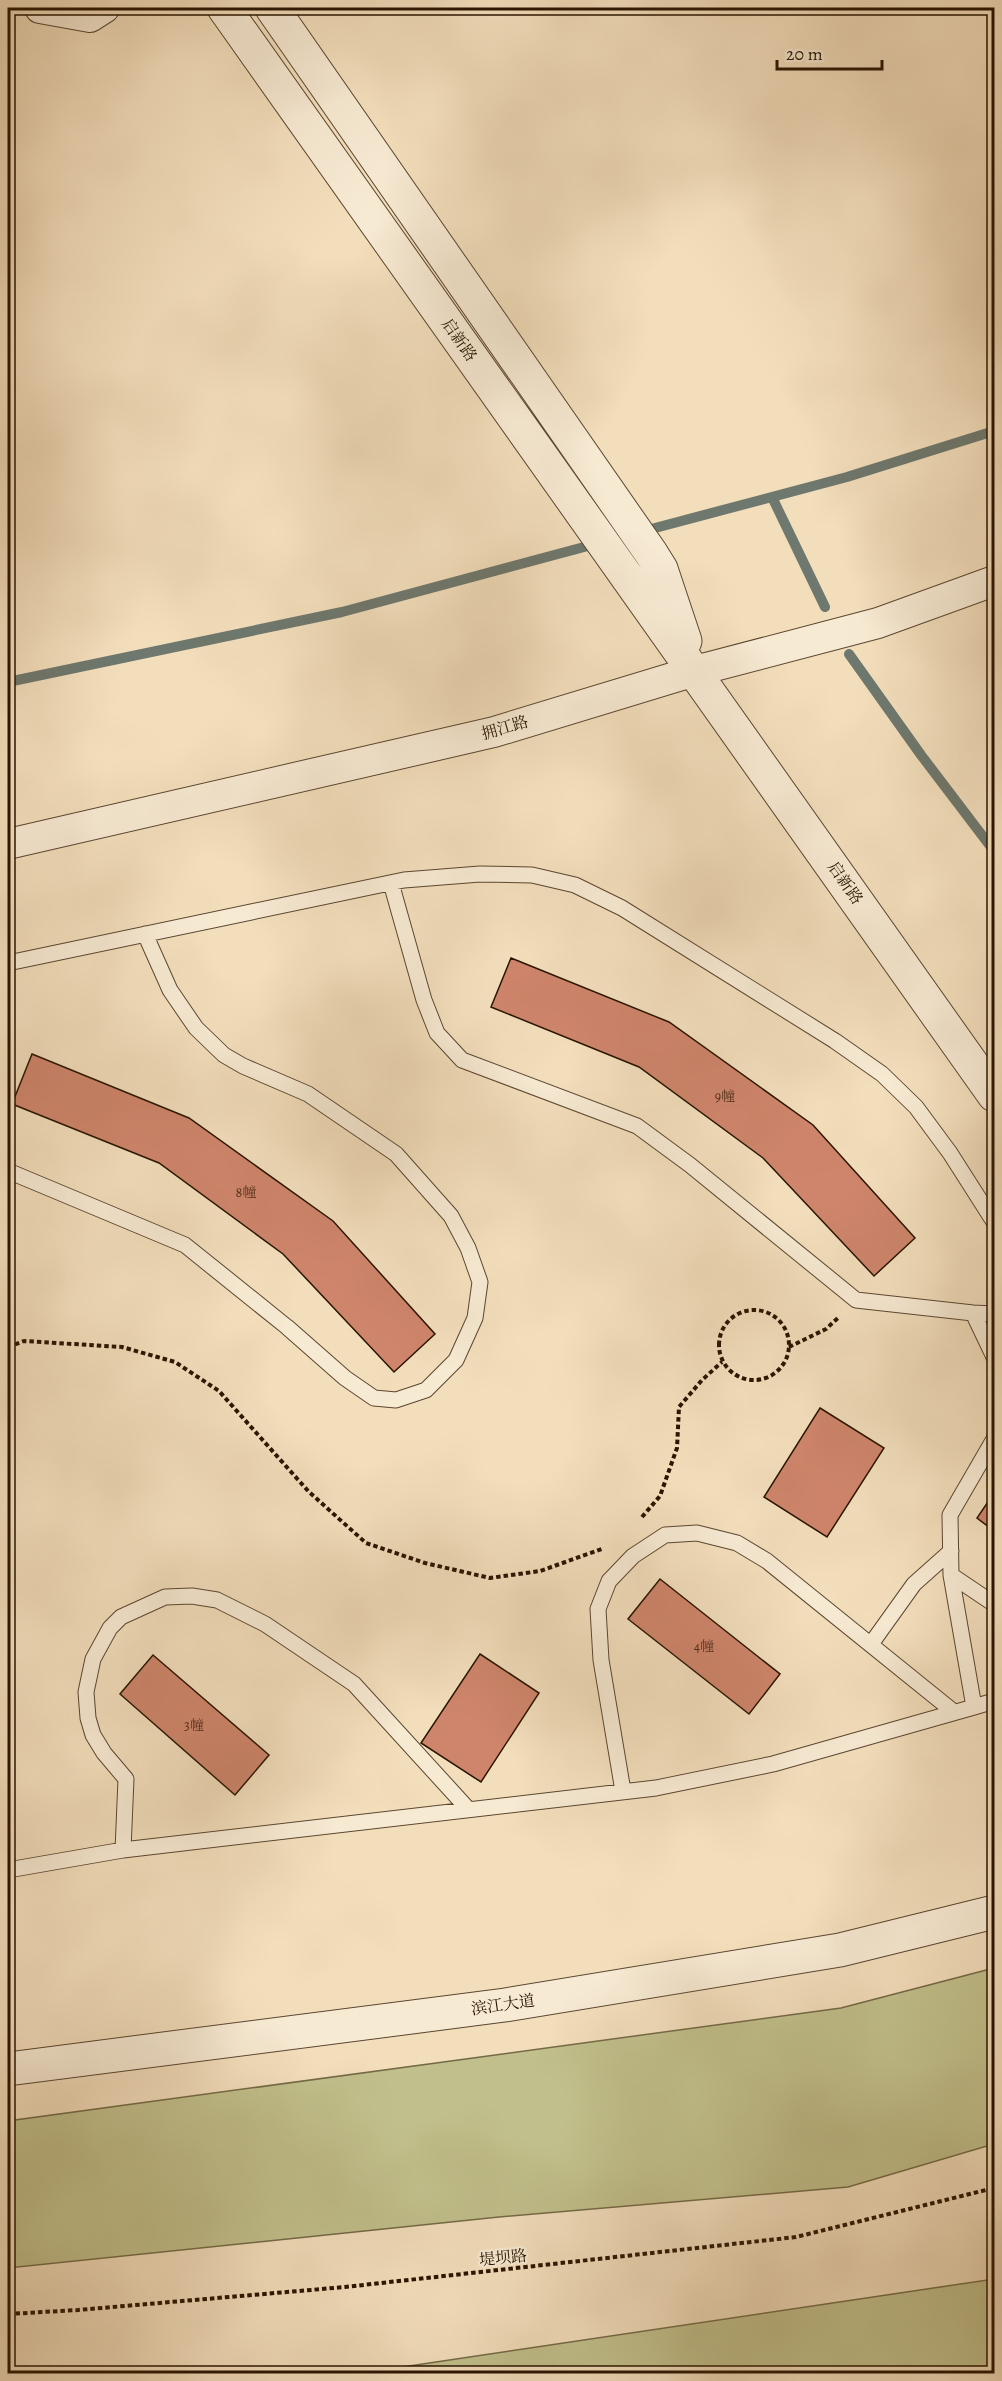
<svg xmlns="http://www.w3.org/2000/svg" width="1002" height="2381" font-family="Alegreya,'Noto Serif SC',serif">
<style>
.green{fill:#c1c08c;stroke:#746a46;stroke-width:1.5}
.lines{fill:none;stroke-linecap:round;stroke-linejoin:round}
.stream{stroke:#6e786e;stroke-width:10}
.building{fill:#cf856c;stroke:#281401;stroke-width:1.5}
.service-casing{stroke:#5b4630;stroke-width:17}
.minor-casing{stroke:#5b4630;stroke-width:32}
.tertiary-casing{stroke:#5b4630;stroke-width:35}
.path{stroke:#281401;stroke-width:4;stroke-dasharray:4.5 3;stroke-linecap:butt}
.service{stroke:#f7ead3;stroke-width:15}
.minor{stroke:#f7ead3;stroke-width:30}
.tertiary{stroke:#f7ead3;stroke-width:33}
.labels{text-anchor:middle;dominant-baseline:central;stroke-width:4.5;stroke-linejoin:round;paint-order:stroke}
.number-label{font-size:14px;fill:#52301c}
.street-label{font-size:16px;fill:#281401;stroke:#f7ead3}
</style>
<rect width="100%" height="100%" fill="#f3debc"/>
<filter id="stains"><feTurbulence type="fractalNoise" baseFrequency=".00333" numOctaves="4"/><feColorMatrix values="0 0 0 0 .2 0 0 0 0 .09 0 0 0 0 .02 0 0 0 .5 -.17"/></filter>
<radialGradient id="worn" r=".72"><stop offset=".6" stop-color="#630" stop-opacity="0"/><stop offset="1" stop-color="#630" stop-opacity=".3"/></radialGradient>
<path class="green" d="M994 1968V2144L848 2187 499 2217 8 2268V2121L841 2008Z
M994 2279V2373H362Z"/>
<g class="lines">
<path class="stream" d="M772 497 825 607
M640 532 847 477 994 431
M849 654 921 755 994 851
M8 682 342 612 599 543"/>
</g>
<path class="building" d="M511 958 669 1022 813 1125 915 1238 874 1276 763 1158 639 1067 491 1007Z
M32 1054 189 1118 333 1221 435 1334 394 1372 283 1254 159 1163 12 1104Z
M820 1408 884 1448 827 1537 764 1497Z
M994 1493V1531L977 1518Z
M660 1579 780 1674 749 1714 628 1619Z
M480 1654 539 1693 481 1782 421 1743Z
M153 1655 269 1755 235 1795 120 1694Z"/>
<g class="lines">
<g class="service-casing">
<path id="service" d="M391 883 424 1000 437 1033 462 1060 637 1126 690 1165 856 1300 973 1313 994 1357
M8 963 404 880 480 874 532 875 575 885 622 908 835 1041 882 1074 916 1107 950 1153 994 1222
M8 1171 185 1245 287 1327 345 1378 374 1398 396 1400 426 1390 456 1360 475 1318 480 1282 468 1248 451 1216 396 1154 308 1094 243 1066 224 1055 196 1028 170 990 145 934
M973 1313 994 1314
M994 1439 950 1515 951 1575 974 1707 994 1701
M951 1575 994 1604
M871 1644 914 1584 951 1551
M623 1791 601 1660 598 1609 609 1581 633 1556 665 1535 697 1533 737 1543 767 1561 954 1712
M123 1850 656 1788 773 1764 974 1707
M8 1870 123 1850 126 1779 104 1753 93 1735 88 1718 86 1692 93 1659 110 1628 121 1617 165 1597 192 1596 217 1600 265 1624 354 1684 468 1809"/>
</g>
<g class="minor-casing">
<path id="minor" d="M40 8 90 17 104 8
M8 844 494 732 695 671 878 623 994 581"/>
</g>
<g class="tertiary-casing">
<path id="tertiary" d="M224 8 994 1095
M272 8 651 553 661 569 685 641
M8 2069 505 2005 840 1950 994 1912"/>
</g>
<path class="path" d="M719 1345a35 35 0 1 1 70 0a35 35 0 1 1-70 0Z
M8 1347 24 1341 122 1347 175 1362 219 1391 309 1492 366 1543 425 1563 490 1578 540 1571 602 1549
M789 1347 826 1329 839 1317
M642 1517 660 1496 677 1448 679 1407 702 1380 722 1362
M8 2314 78 2310 345 2287 796 2237 994 2188"/>
<use href="#service" class="service"/>
<use href="#minor" class="minor"/>
<use href="#tertiary" class="tertiary"/>
</g>
<g class="labels">
<g class="number-label">
<text x="725" y="1096">9幢</text>
<text x="246" y="1192">8幢</text>
<text x="704" y="1646">4幢</text>
<text x="194" y="1725">3幢</text>
</g>
<g class="street-label">
<text transform="translate(459 340) rotate(55)">启新路</text>
<text transform="translate(505 728) rotate(-16)">拥江路</text>
<text transform="translate(845 883) rotate(55)">启新路</text>
<text transform="translate(503 2005) rotate(-8)">滨江大道</text>
<text transform="translate(503 2258) rotate(-6)">堤坝路</text>
</g>
</g>
<rect width="1002" height="2381" fill="none" stroke="#f3debc" stroke-width="30"/>
<rect x="9" y="9" width="984" height="2363" fill="none" stroke="#281401" stroke-width="3"/>
<rect x="15" y="15" width="972" height="2351" fill="none" stroke="#281401" stroke-width="1.5"/>
<path d="M777 60v9h105v-9" fill="none" stroke="#281401" stroke-width="3"/>
<text x="786" y="60" font-size="18" fill="#281401" stroke="#f7ead3" stroke-width="4.5" paint-order="stroke">20 m</text>
<rect width="100%" height="100%" filter="url(#stains)"/>
<rect width="100%" height="100%" fill="url(#worn)"/>
</svg>
